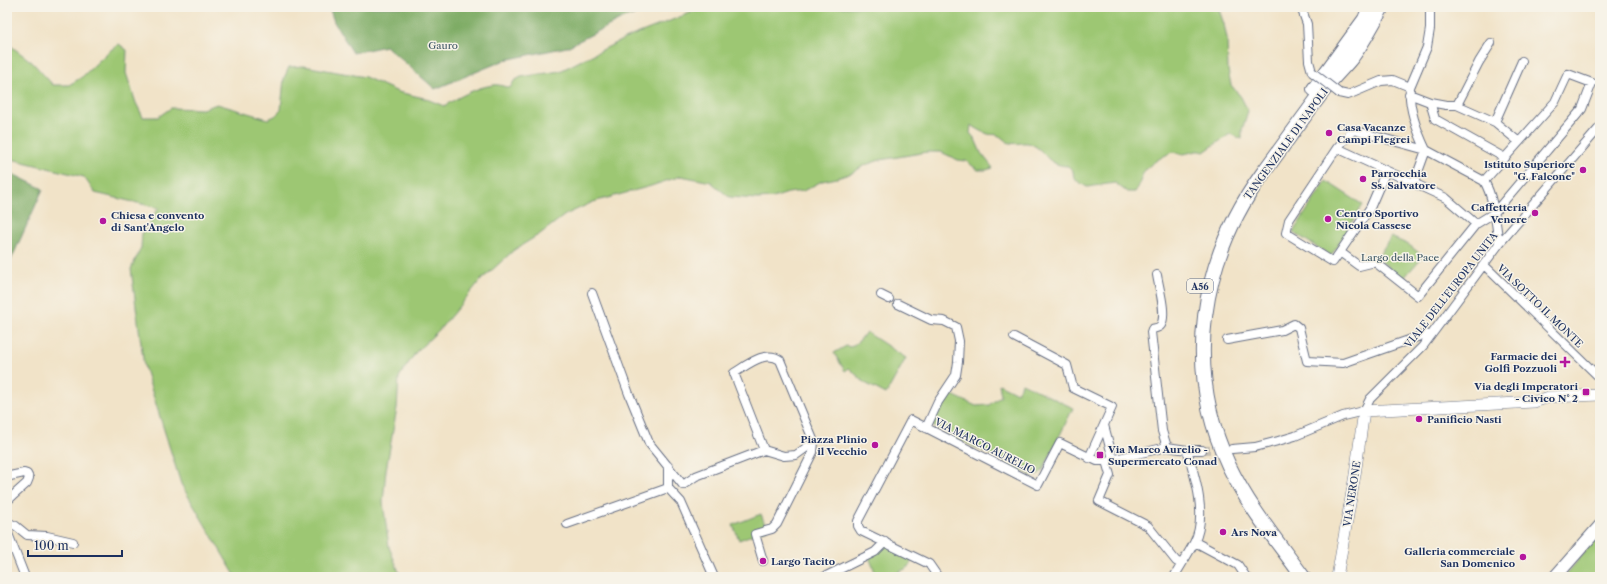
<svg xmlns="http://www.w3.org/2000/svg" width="1607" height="584" font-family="'Libre Caslon Text',serif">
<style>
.green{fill:#9dc773;stroke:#5c7b68}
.forest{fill:#7eac65;stroke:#4c6e62}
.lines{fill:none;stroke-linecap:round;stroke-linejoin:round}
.street-tunnel{stroke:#c6bfb3;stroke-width:8;stroke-dasharray:8 4;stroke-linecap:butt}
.street-casing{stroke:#666e83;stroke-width:10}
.secondary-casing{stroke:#666e83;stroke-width:12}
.primary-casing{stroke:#666e83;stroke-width:14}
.highway-casing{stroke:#666e83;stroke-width:16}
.street{stroke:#fff;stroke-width:8}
.secondary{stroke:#fff;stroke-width:11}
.primary{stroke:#fff;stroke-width:12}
.highway{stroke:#fff;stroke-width:14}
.street-bridge-casing{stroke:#666e83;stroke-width:10;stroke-linecap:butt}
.street-bridge{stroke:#fff;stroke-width:8}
.poi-dot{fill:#b5179e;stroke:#f7f3e8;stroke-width:1.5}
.labels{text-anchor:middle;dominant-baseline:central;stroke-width:3;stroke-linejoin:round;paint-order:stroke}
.shield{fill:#f7f3e8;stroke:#5d6a87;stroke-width:1}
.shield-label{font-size:9px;font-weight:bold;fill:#1b2f5e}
.park-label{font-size:10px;fill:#3c5563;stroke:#f7f3e8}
.poi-label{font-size:10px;font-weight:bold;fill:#1b2f5e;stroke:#f7f3e8;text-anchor:start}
.street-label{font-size:10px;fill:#1b2f5e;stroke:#f7f3e8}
</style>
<rect width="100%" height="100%" fill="#f7f3e8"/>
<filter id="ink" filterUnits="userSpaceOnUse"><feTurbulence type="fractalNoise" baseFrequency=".025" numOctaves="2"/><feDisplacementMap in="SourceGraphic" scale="8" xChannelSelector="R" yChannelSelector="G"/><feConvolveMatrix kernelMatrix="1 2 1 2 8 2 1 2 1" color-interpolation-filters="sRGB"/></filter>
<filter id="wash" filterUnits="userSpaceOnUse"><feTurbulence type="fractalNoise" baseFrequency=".012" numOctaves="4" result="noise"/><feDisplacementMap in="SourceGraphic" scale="16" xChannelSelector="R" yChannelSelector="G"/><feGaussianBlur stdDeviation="0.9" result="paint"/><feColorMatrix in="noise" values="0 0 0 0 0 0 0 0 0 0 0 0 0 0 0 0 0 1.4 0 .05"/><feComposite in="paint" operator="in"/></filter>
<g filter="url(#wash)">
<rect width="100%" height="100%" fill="#f1e3c8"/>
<path class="green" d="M705 7H1218L1224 24 1227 39 1228 70 1231 85 1241 97 1248 111 1242 130V139L1230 134 1204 152C1196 149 1192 153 1183 154 1180 154 1177 152 1174 152 1167 153 1150 164 1145 170 1140 177 1141 185 1135 192H1127L1115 183 1087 187 1074 179 1073 171 1068 166C1045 165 1048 152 1031 144 1025 141 1017 145 1010 143 1005 142 1002 136 997 135 994 134 990 135 988 134 982 132 976 128 971 125L970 133 975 139 981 153 993 168 986 170H978L966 161 958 160 941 152H927L880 160 865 165 852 173 837 178 822 181 803 191 788 193 773 198 757 199 729 197 711 182 681 176 651 186 593 202 565 215 540 234 514 250 480 281 440 329 416 352 399 377 397 408 386 470 383 502 389 547 401 577H236L181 484 144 366 131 269 141 248 142 233C152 224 151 217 159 208L95 193 84 177 7 158V43L32 62 53 85H69L82 77 108 52 119 44 127 50 126 73 136 103 143 117H158L171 108 202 109 217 104 268 119 275 116 281 110 284 78 289 67 304 66 365 77 398 92 424 98 444 106C459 97 476 87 494 85 499 84 505 87 510 88L514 81 521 77 560 71 624 39Z
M1326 181 1363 205 1331 256 1293 232Z
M1391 237 1409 245 1423 256 1403 279 1377 258Z
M866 332 906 358 886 394 865 383 849 368 845 371 834 353 846 346 851 347 860 340Z
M1022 383 1073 408 1043 470 1039 474 1033 476 932 426 948 393 976 406 989 405 1001 396 999 384 1017 393Z
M761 514 767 529 739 540 733 525Z
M1600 534V577H1564Z
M885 545 912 559 909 567 897 573 899 577H877L869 557Z"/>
<path class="forest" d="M329 7H662L626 17 567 47 505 60 435 89 386 46 353 53 334 22Z
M7 171 43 189 7 269Z"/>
</g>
<g filter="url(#ink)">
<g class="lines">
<path class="street-tunnel" d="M1202 450 1225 449"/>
<g class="street-casing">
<path id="street" d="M1301 7 1307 24 1309 61 1312 72
M1339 93 1348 95 1381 81 1393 80 1410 87
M1409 94 1430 102 1446 105H1457L1495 122 1519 142
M1430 102 1435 119 1505 158
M1457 105 1479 62 1491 43
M1495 122 1522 61
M1337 148 1446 198 1476 224 1494 213 1582 109 1592 83 1568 74 1555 102 1484 181
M1386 171 1370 208 1340 252 1359 266 1375 262 1418 296 1476 224
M1414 183 1426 150C1417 131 1408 108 1410 87L1427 47 1430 29V7
M1340 252 1333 262 1286 233 1289 220 1337 148 1353 130 1426 150 1484 181C1494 197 1496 225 1499 244
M1484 265 1600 378
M1157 275C1159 288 1167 314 1161 325 1159 328 1156 328 1152 329L1151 332 1162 431 1167 447
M592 293 629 394 649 443 683 485
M881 295 889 299
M898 304 931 320 944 321 956 327 959 341 958 362 956 375 938 402 926 428
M1014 337 1067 365 1073 388 1112 407 1089 458
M1227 340 1282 330 1294 324 1299 328 1307 361 1343 363 1426 334 1430 336
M1104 425 1113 459
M1232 449 1255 447 1278 441 1295 436 1343 416 1364 411 1370 399 1423 346 1499 244 1600 127
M1106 461 1110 475 1099 501 1148 526 1176 561 1181 564
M668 466V488L681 502 714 577
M7 474 10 476 24 473 27 474 29 478 27 483 7 501
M683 485 696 476 764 450 784 456 796 455 814 442 780 360C766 349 746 366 734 373L764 450
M7 522 16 526 27 535 47 536 73 542
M567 524 668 488
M7 531 25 577
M1195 542 1238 565 1246 577
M763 561 755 534 772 529 777 524 813 452 814 442
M824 577 875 552 885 542
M938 577 929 564 861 531 858 526V521L911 420 1038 485 1060 443 1097 461H1106L1167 447 1187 450H1202
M1174 577C1181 565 1188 554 1194 543 1208 516 1195 476 1187 450"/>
</g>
<g class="secondary-casing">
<path id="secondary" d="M1337 577 1355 475 1364 411 1534 402 1549 397 1600 395"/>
</g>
<g class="primary-casing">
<path id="primary" d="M1555 577 1600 526"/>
</g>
<g class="highway-casing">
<path id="highway" d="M1314 89 1365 19 1370 7
M1303 577C1277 541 1248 506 1229 466 1183 368 1200 260 1263 173 1285 143 1307 112 1330 82 1337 73 1345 66 1352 57 1363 42 1373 24 1382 7"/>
</g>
<use href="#street" class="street"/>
<use href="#secondary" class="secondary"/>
<use href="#primary" class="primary"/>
<use href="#highway" class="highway"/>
<g class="street-bridge-casing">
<path id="street-bridge" d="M1312 72 1339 93"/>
</g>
<use href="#street-bridge" class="street-bridge"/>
</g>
</g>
<g class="poi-dot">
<circle cx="1329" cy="133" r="4"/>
<circle cx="1583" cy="170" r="4"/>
<circle cx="1363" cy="179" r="4"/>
<circle cx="1535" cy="213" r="4"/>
<circle cx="1328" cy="219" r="4"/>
<circle cx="103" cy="221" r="4"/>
<path d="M1563 356h4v4h4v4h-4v4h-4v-4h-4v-4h4z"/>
<rect x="1582" y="388" width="8" height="8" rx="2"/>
<circle cx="1419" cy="419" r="4"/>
<circle cx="875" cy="445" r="4"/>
<rect x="1096" y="451" width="8" height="8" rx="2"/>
<circle cx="1223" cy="532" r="4"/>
<circle cx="1523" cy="557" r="4"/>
<circle cx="763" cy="561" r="4"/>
</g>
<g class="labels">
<rect class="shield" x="1187" y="279" width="26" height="14" rx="3"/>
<g class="shield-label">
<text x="1200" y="286">A56</text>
</g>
<g class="park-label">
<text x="443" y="45">Gauro</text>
<text x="1400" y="257">Largo della Pace</text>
</g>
<g class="poi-label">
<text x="1337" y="127">Casa Vacanze<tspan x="1337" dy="12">Campi Flegrei</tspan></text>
<text x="1575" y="164" text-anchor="end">Istituto Superiore<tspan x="1575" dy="12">"G. Falcone"</tspan></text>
<text x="1371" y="173">Parrocchia<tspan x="1371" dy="12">Ss. Salvatore</tspan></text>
<text x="1527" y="207" text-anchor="end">Caffetteria<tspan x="1527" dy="12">Venere</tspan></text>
<text x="1336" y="213">Centro Sportivo<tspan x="1336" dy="12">Nicola Cassese</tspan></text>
<text x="111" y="215">Chiesa e convento<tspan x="111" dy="12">di Sant'Angelo</tspan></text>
<text x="1557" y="356" text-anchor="end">Farmacie dei<tspan x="1557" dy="12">Golfi Pozzuoli</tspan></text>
<text x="1578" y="386" text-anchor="end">Via degli Imperatori<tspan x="1578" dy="12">- Civico N° 2</tspan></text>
<text x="1427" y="419">Panificio Nasti</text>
<text x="867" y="439" text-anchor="end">Piazza Plinio<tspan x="867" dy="12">il Vecchio</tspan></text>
<text x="1108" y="449">Via Marco Aurelio -<tspan x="1108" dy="12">Supermercato Conad</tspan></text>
<text x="1231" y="532">Ars Nova</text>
<text x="1515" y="551" text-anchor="end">Galleria commerciale<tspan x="1515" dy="12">San Domenico</tspan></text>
<text x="771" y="561">Largo Tacito</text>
</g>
<g class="street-label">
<text transform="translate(1286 144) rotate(-54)">TANGENZIALE DI NAPOLI</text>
<text transform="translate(1451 290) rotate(-52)">VIALE DELL'EUROPA UNITA</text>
<text transform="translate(1540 306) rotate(44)">VIA SOTTO IL MONTE</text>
<text transform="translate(985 446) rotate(27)">VIA MARCO AURELIO</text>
<text transform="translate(1352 494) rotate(-81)">VIA NERONE</text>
</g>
</g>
<rect width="1607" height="584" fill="none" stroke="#f7f3e8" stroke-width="24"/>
<path d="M28 550v6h94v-6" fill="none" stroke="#1b2f5e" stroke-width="2"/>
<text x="34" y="550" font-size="12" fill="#1b2f5e" stroke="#f7f3e8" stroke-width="3" paint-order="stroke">100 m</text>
</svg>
